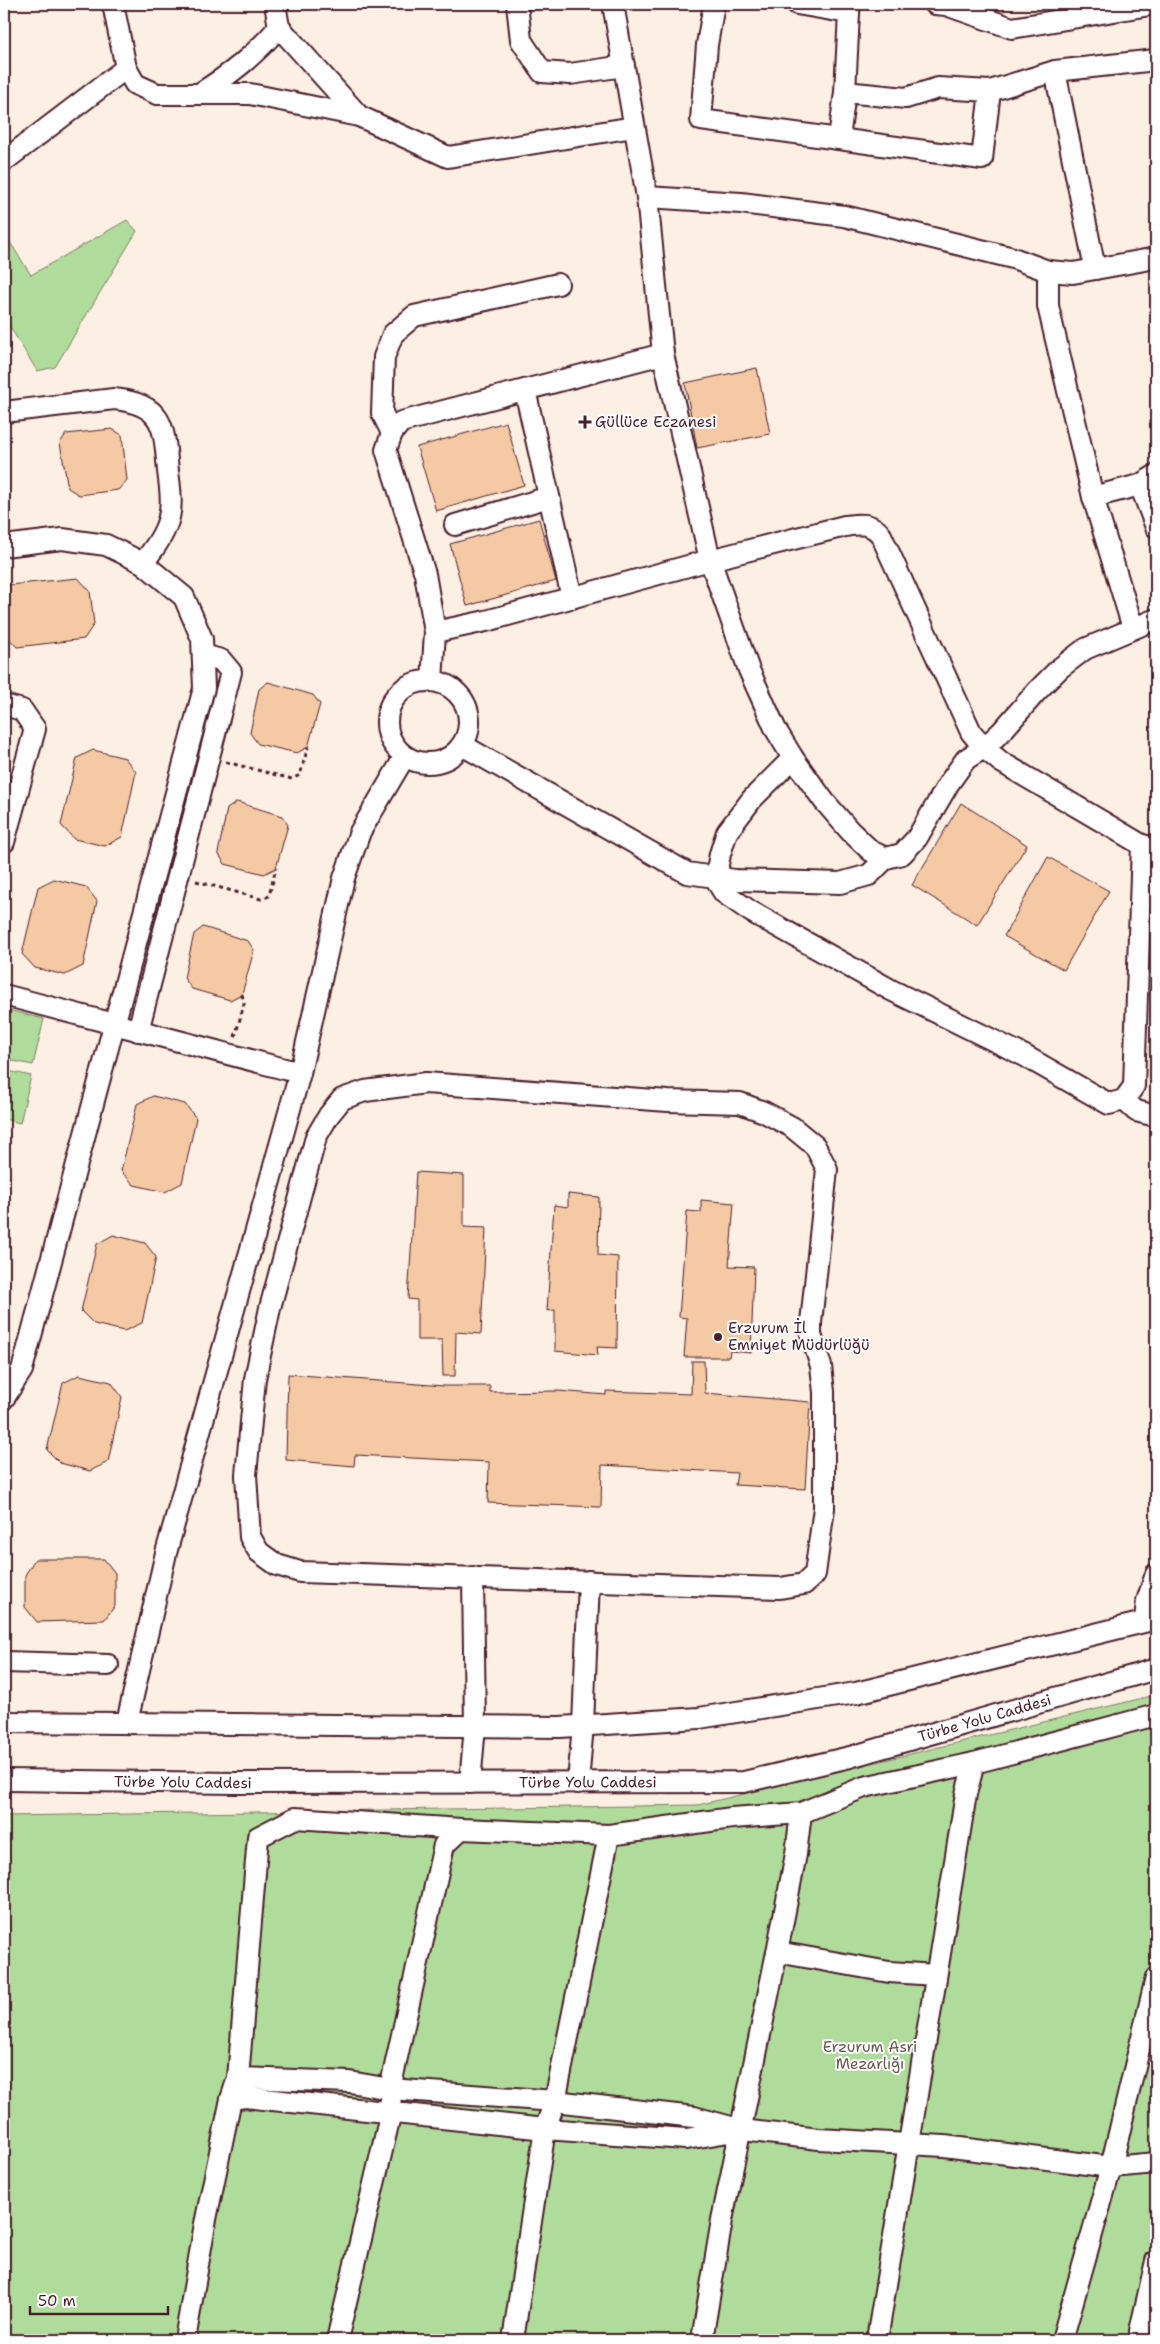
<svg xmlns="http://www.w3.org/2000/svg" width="1160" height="2344" font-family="'Shantell Sans',sans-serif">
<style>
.green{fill:#b0dc9b;stroke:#7d7e63}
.building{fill:#f5c9a4;stroke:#4a1f2b}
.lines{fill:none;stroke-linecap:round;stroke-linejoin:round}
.minor-casing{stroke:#4a1f2b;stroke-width:24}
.path{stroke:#4a1f2b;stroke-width:3;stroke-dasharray:4 4;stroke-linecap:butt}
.minor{stroke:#fff;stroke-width:20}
.poi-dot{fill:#4a1f2b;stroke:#fff;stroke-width:2}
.labels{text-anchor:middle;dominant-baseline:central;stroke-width:4;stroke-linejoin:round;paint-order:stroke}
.poi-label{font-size:15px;fill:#4a1f2b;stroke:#fff;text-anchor:start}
.street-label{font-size:15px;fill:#4a1f2b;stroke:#fff}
.park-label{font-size:15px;fill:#69584d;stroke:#fff}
</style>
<rect width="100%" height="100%" fill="#fcefe4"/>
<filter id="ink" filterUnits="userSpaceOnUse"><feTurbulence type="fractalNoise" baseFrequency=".02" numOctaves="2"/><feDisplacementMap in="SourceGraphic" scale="10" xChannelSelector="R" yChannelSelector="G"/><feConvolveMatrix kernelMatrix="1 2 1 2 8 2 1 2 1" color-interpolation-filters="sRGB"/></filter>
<g filter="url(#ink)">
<path class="green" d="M127 220 137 231 55 367 37 371 4 317V233L31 275Z
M4 1009 44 1019 33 1065 4 1059Z
M4 1070 31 1076 20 1123 4 1119Z
M1156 1695V2340H4V1816L698 1805Z"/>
<path class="building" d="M757 368 770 434 697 448 685 383Z
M506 422 524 485 436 511 417 447Z
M112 429 122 435 127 480 118 490 79 495 68 488 60 443 66 434Z
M539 519 556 581 467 606 450 544Z
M78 578 90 591 94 624 84 639 17 647 4 633V596L9 585Z
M268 682 313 695 320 704 308 747 297 753 258 744 250 733 259 689Z
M93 750 125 758 136 772 122 837 105 846 74 839 61 825 77 758Z
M237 802 282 816 288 825 276 868 264 874 225 864 218 853 227 809Z
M961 803 1027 845 977 925 912 885Z
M1048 857 1109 891 1064 970 1004 936Z
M54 879 86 887 97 901 83 966 65 975 35 968 22 954 38 887Z
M203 927 248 941 254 950 242 994 230 1000 192 989 184 978 194 934Z
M153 1096 185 1104 196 1118 182 1183 165 1192 134 1185 121 1171 137 1104Z
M416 1172 464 1175V1227L486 1228 481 1334 456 1332 455 1376H443L442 1340H417V1300L408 1299Z
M568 1194 599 1197 598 1255 618 1257 617 1348 597 1347 598 1355 555 1351V1310L547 1311 554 1205 568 1207Z
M701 1200 734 1203 729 1266 754 1267 751 1353 730 1351 729 1357H684L687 1318 679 1317 687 1211 701 1212Z
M113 1235 145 1243 156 1257 142 1323 124 1331 94 1324 81 1311 97 1244Z
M692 1361H704L705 1393 810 1402 805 1489 735 1485 737 1473 602 1465 601 1507 488 1503 489 1462 355 1455 354 1466 286 1460 288 1374 444 1386H490V1392L558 1391 606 1395V1391L691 1394Z
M79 1375 111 1382 122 1397 108 1462 90 1471 60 1463 47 1450 63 1383Z
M35 1559H104L115 1573V1606L104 1620 37 1622 25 1607V1575Z"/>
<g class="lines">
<g class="minor-casing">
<g id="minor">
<path d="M275 4 279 27 359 116 448 157 634 127"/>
<path d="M517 4 521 40 542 72 570 74 624 66"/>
<path d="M613 4 647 197 663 354 710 560 749 670 776 730 793 758 824 801 850 831 871 851 886 858 902 854 917 838 949 783 966 759 984 748 1002 731 1037 691 1060 668 1085 649 1156 619"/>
<path d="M714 4 707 45 701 120 839 139"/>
<path d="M797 4 849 13 850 4"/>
<path d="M935 4 946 5 1012 28 1156 4"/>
<path d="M126 68 135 84 157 94H250L359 116"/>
<path d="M1055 71 1095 269"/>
<path d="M990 91 1055 71 1156 60"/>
<path d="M845 92 906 98 938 88 990 91 982 159 839 139 845 92 849 13"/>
<path d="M199 94C231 74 254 56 279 27"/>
<path d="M4 161 126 68 113 4"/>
<path d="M647 197 741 203 844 216 1013 258 1048 271 1073 273 1156 258"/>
<path d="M1048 271V306L1093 497 1133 628"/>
<path d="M525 390 572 598"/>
<path d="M4 412 114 399C165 404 164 428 168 471 170 487 173 505 168 521 163 537 153 550 143 563"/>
<path d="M392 433 382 413 384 357 393 334 414 316 558 284"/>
<path d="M1140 485 1156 527"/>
<path d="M1093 497 1140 485 1156 475"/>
<path d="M455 525 549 497"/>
<path d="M4 546 62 539 106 545 143 563 184 597 202 639 204 688 22 1370 4 1398"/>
<path d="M435 632 486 621 710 560 845 526C860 524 871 522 881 535L971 732 984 748 1001 762 1142 845 1156 848"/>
<path d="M432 681 435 632 425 574 386 450 392 433 401 422 663 354"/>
<circle cx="428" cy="722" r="41"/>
<path d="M4 705 22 710 35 729 4 842"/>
<path d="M462 745 687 873 735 880 840 883 869 875 886 858"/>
<path d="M793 758 752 799 727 832 720 854 718 865 719 885 724 893 750 911 891 990 1025 1056 1109 1104 1124 1100 1134 1086 1142 845"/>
<path d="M4 995 300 1073"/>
<path d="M138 1031 231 672 221 660 203 655"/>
<path d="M426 1083 668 1101 740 1103 764 1112 792 1127 815 1146 827 1169 811 1323V1335L821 1366 824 1392V1508L815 1574 804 1584 780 1588 300 1572 277 1565 259 1552 250 1537 246 1475 255 1379 270 1308 316 1137 329 1115 342 1099 365 1091Z"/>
<path d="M1124 1100 1136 1111 1156 1116"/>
<path d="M1145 1620 1147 1601 1156 1574"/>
<path d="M4 1662 108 1665"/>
<path d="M4 1722 560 1727 699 1718 856 1693 1156 1619"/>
<path d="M127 1722 166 1553 300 1073 344 878 360 832 405 756"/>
<path id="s1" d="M4 1780 235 1783 744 1782 850 1757 1156 1669"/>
<path d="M470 1783 475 1726 473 1577"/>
<path d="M578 1783 583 1725 589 1581"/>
<path d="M777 1952 889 1972 936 1975"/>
<path d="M238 2078 350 2082 390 2089 555 2101 694 2117 742 2130 819 2139 944 2146 1111 2167 1156 2163"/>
<path d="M231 2099 245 2097 545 2129 686 2139 735 2131"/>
<path d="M185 2340 205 2224 231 2099 238 2078 258 1837 295 1818 461 1829 609 1835 732 1818 801 1813 864 1787 974 1763 1156 1715"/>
<path d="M337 2340 391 2112 390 2089 444 1845 461 1829"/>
<path d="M513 2340 545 2129 555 2101 609 1835"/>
<path d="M702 2340 722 2220 777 1952 796 1854 801 1813"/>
<path d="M877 2340 966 1794 974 1763"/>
<path d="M1062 2340 1111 2167 1156 1978"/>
<path d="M1141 2340 1140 2331 1156 2261"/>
</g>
</g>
<path class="path" d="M226 762 292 779 300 775 308 747
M196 881 261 899 269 896 276 868
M235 1037 244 1004 242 994"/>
<use href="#minor" class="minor"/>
</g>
</g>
<g class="poi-dot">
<path d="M582.5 414.5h5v5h5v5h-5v5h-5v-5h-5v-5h5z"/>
<circle cx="718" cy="1337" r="5"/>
</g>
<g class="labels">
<g class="poi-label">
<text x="595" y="422">Güllüce Eczanesi</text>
<text x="728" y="1328">Erzurum İl<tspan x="728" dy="17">Emniyet Müdürlüğü</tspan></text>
</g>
<g class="street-label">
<text stroke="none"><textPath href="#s1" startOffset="989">Türbe Yolu Caddesi</textPath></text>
<text stroke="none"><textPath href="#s1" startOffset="179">Türbe Yolu Caddesi</textPath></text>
<text stroke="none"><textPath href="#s1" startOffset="584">Türbe Yolu Caddesi</textPath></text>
</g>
<g class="park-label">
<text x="870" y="2047">Erzurum Asri<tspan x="870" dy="17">Mezarlığı</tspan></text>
</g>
</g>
<rect width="1160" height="2344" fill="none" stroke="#fff" stroke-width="20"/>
<rect x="10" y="10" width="1140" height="2324" fill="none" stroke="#4a1f2b" stroke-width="2" filter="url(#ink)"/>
<path d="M30 2306v8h138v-8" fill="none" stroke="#4a1f2b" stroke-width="2.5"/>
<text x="38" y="2306" font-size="15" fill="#4a1f2b" stroke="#ffffff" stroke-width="4" paint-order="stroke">50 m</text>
</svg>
